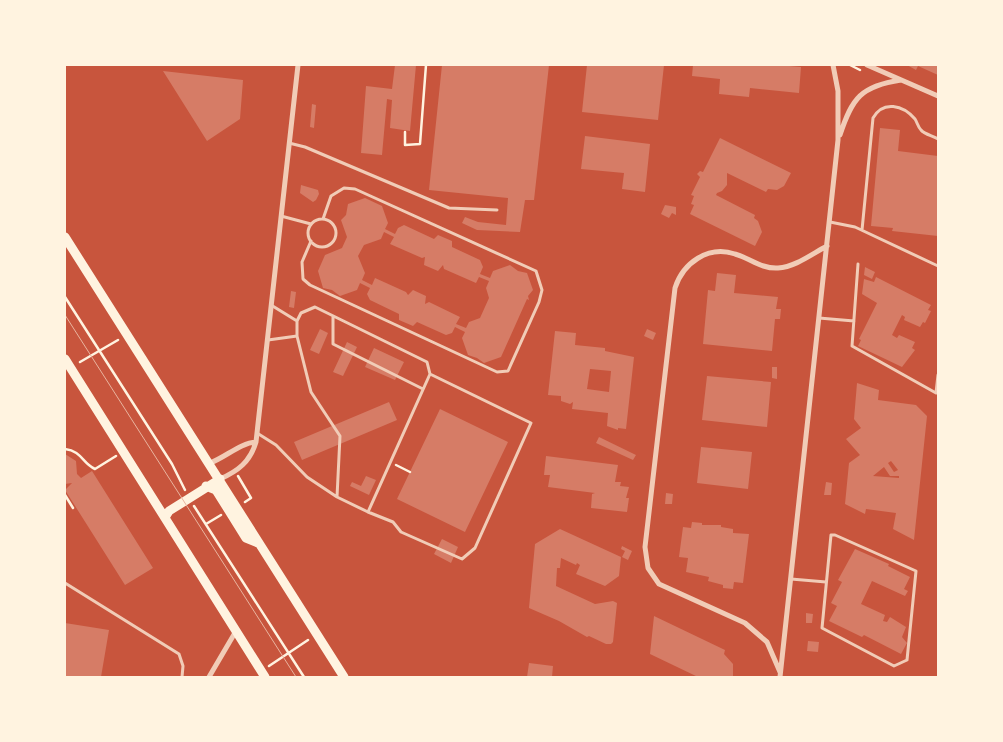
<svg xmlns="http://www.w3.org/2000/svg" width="1003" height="742" font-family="'PT Sans Narrow',sans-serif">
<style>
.building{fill:#d67c66;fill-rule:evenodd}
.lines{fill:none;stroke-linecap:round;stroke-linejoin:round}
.path{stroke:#fff3e0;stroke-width:2.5}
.service{stroke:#f1ccb7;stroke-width:3}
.minor{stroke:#f1ccb7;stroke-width:5}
.secondary{stroke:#fff3e0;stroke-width:9}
.tram{stroke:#e9b49f;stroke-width:1}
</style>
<rect width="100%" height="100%" fill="#c8553d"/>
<path class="building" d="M395 65H416L410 131 390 128 392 100 387 99 382 155 361 153 366 86 392 89Z
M442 65H549L534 200H525L520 232 477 230 462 223 465 217 478 222 506 225 508 198 429 190Z
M587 65H664L658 120 582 112Z
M693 65H778L801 67 799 93 750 88 749 97 719 94 720 79 692 76Z
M907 65H938V75L918 66 916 70Z
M163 71 243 80 240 119 207 141Z
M312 104 316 105 314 128 310 127Z
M880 128 900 130 898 151 938 156V236L892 231 893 228 871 226Z
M585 136 650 144 645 192 622 189 624 173 581 169Z
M720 138 791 173 784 186 777 190 768 189 766 192 727 173V185L722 191 717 193 716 195 755 215 754 218 758 221 762 232 755 246 690 214 694 205 691 204 694 196 691 195 700 177 697 174 700 171 703 172Z
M301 185 318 190 319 194 316 200 313 202 300 193Z
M365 198 382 206 388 223 385 229 395 234 398 228 404 225 434 239 438 235 452 241V247L480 260 483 267 480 274 490 278 493 271 510 265 518 271 527 273 533 290 528 296 529 300 527 299 501 357 484 363 477 358 468 355 462 338 465 332 455 327 452 333 446 335 417 322 413 326 399 320V314L370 300 367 294 370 288 360 283 357 290 340 296 332 290 323 288 318 271 325 255 342 248 347 237 341 220 346 215 348 204ZM384 232 394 237 390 244 422 258 425 257 424 265 438 271 443 265 444 269 476 283 479 277 489 281 486 288 489 298 480 318 469 322 466 328 456 324 460 317 429 302 425 304 426 296 413 290 408 295 406 292 375 278 372 285 362 280 365 273 358 256 364 245 381 239Z
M665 205 676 207V215L672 213 669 218 661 214Z
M865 267 875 272 872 279 864 275Z
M717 273 736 275 734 293 778 297 776 309H781L780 319H775L772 351 703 344 708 290 715 291Z
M876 277 931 305 928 310 931 311 925 323 923 322 920 327 904 320 905 317 902 315 892 335 897 338 899 335 915 342 912 348 915 350 902 367 858 346 861 340 859 339 877 303 862 294 864 279 874 282Z
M291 291 296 292 294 308 289 307Z
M320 329 328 333 319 354 310 350Z
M647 329 656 333 653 340 644 336Z
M555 331 576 333 575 345 605 348V351L634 357 626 429 618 428V430L607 426 608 413 572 409 573 402 570 404 561 401V396L548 395ZM590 369 611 371 609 392 587 389Z
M347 342 357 347 343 376 333 372Z
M374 348 404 362 395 380 365 367Z
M772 367H777V379L772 378Z
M707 376 771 382 767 427 702 420Z
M857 383 879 390 878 400 916 405 927 416 914 540 893 529 896 513 866 509 865 514 845 504 849 463 860 455 846 439 861 428 854 419ZM891 461 898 470 894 472 888 463ZM884 467 890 476H899V478L873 476Z
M389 402 397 420 302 460 294 442Z
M440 409 508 442 465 532 397 499Z
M599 437 636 455 633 460 596 443Z
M701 447 752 452 748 489 697 483Z
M65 454 76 461 77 474 81 478 92 471 153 568 125 585 65 490 72 483 65 484Z
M546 456 618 465 615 482H621L620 486 629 487 626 498H629L627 512 591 508 592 494 595 493 548 487 550 475H544Z
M366 476 376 480 369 495 350 486 352 482 361 486Z
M826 482 832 483 831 495H824Z
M666 493 673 494 672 504H665Z
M692 522 702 523V525H721V527L733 529V533L749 534 743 583 734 582 733 589 723 588V585L708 581 709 577 686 572 688 558 679 557 683 527 691 528Z
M560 529 621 557 619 576 605 586 576 574 580 565 577 563 576 565 561 558 560 568H557L556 586 595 604 613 601 617 603 613 642 611 644H606L589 636 587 637 559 621 529 608 535 544Z
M442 539 458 547 451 563 434 554Z
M622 546 632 551 628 560 622 557 625 551 621 549Z
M855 549 889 564 888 566 910 577 904 589 908 591 905 596 872 581 861 604 885 615 883 621 887 622 890 617 906 627 902 637 907 643 901 654 864 635 862 637 829 621 837 606 831 603 842 582 838 580Z
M806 613 813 614 812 623H806Z
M654 616 725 650 724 654 733 664V677H698L650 654Z
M65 623 109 630 101 677H65Z
M808 641 819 642 818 652 807 651Z
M529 663 553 666 552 677H527Z"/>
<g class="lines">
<path class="path" d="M850 65 860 70
M405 132V145L420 144 426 65
M65 297 172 464 185 490
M80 362 118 340
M65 449C82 451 82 463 95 469L116 456
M396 465 410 472
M238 476 251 498 245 502
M65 495 73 508
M194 506 304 677
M206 524 221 515
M269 666 308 640"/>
<path class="service" d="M289 143 305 147 449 208 497 210
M281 216 311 224
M308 233a14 14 0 1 1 28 0a14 14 0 1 1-28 0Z
M830 222 855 227 938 266
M862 230 873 118C883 100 903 105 915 119 917 122 918 127 921 130 924 134 933 136 938 139
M311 241 302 262 303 279 310 285 497 372 508 371 539 302 542 290 536 271 355 189 344 188 331 196 323 219
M858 264 852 346 936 393 938 375
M333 316V344L423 389
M819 318 854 321
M297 336V321
M268 340 297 336 311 392 340 436 337 497
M257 433 276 445 307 477 337 497 368 512 430 374 427 362 315 307 301 313 297 321 271 305
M368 512 393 522 401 532 462 559 475 548 531 423 430 374
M831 535H835L916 571 907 660 894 666 822 628Z
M791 579 826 582
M65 583 179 654 183 666 182 677"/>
<path class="minor" d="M867 65 938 96
M840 135C852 98 861 86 901 80
M210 463C226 457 240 443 256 442
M220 479C238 471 250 462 256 442L298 65
M780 672 767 642 745 623 659 584 648 568 645 547 675 288C683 263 708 245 735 254 750 258 761 269 778 268 795 267 812 254 827 246
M209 677 236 631
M780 677 838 140V91L833 65"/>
<path class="secondary" d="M65 237 344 677
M65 359 265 677
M206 486 216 490 246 538 258 543
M166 516 169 511 220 479"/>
<path class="tram" d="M65 315 296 677"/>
</g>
<rect width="1003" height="742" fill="none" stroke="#fff3e0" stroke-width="132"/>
</svg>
